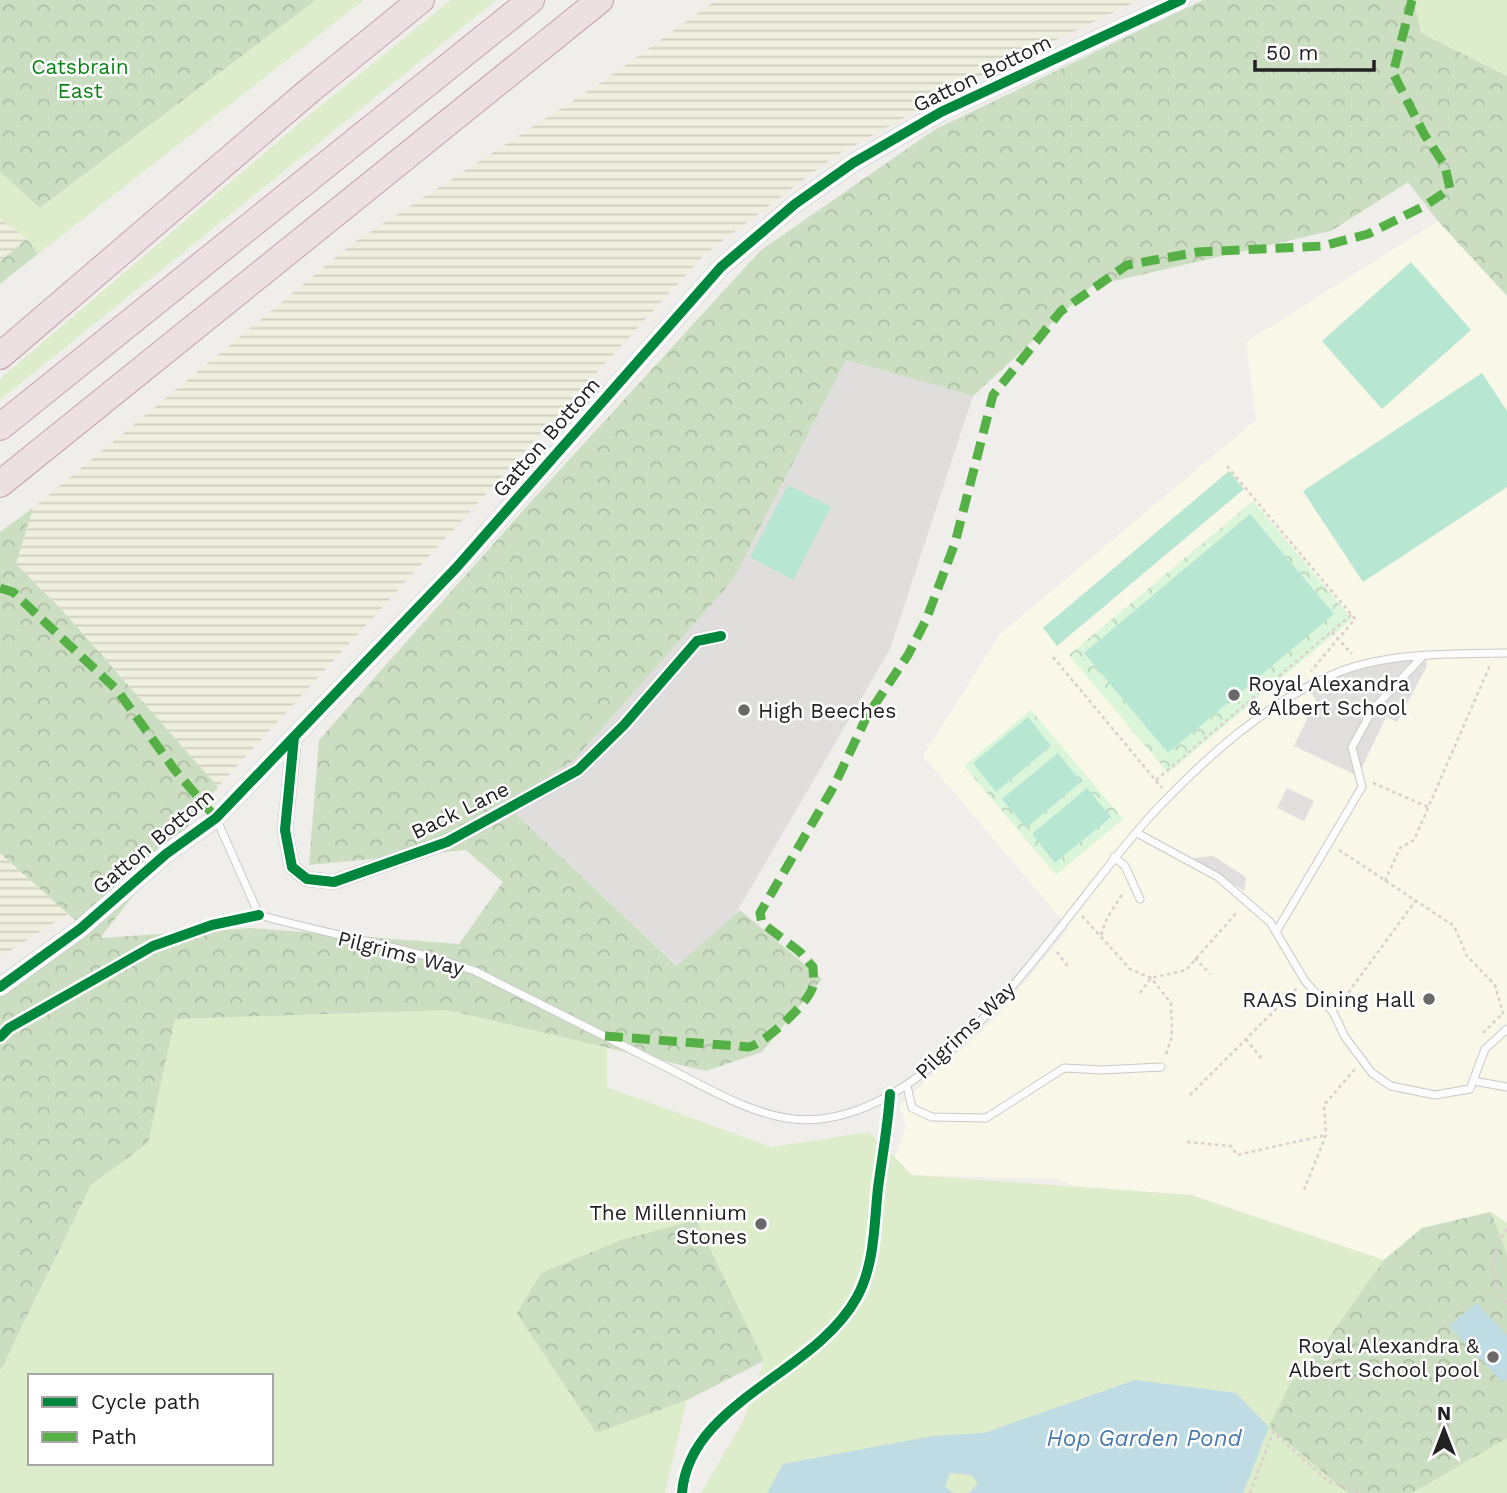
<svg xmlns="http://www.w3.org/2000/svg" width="1507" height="1493" font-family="'Work Sans',sans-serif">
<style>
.residential{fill:#dfdedc}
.education{fill:#f8f7e8}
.farmland{fill:url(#farmland-rules)}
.grass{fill:#ddeccb;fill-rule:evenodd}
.forest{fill:url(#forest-crowns)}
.park{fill:url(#park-crowns)}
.pitch{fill:#b7e6d2}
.parking{fill:#e0dfde}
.water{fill:#bfdbe3}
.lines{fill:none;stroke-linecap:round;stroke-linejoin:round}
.service-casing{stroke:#c9c8c7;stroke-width:9}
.minor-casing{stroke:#c9c8c7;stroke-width:16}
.tertiary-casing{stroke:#c9c8c7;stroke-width:19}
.motorway-casing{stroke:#c5a2ac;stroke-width:28}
.path{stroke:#dccecd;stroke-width:2.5;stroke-dasharray:3.5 3.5;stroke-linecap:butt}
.service{stroke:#fdfcfc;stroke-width:7}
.minor{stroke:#fdfcfc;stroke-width:14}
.tertiary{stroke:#fdfcfc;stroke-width:18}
.motorway{stroke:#ece0e2;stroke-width:26}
.quiet{stroke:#55b145;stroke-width:9;stroke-dasharray:18 9;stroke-linecap:butt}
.cycleway-casing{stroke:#fff;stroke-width:15}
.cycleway{stroke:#00873e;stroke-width:10}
.poi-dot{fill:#6a6968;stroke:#fff;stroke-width:2.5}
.labels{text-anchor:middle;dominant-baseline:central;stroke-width:5;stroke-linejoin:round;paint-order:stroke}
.park-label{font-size:21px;fill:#0c8416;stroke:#fff}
.street-label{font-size:21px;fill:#222;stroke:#fff}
.poi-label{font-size:21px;fill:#222;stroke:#fff;text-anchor:end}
.water-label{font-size:23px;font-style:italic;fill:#4a7aab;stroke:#fff}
</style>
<defs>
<pattern id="farmland-rules" width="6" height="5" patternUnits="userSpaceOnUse" patternTransform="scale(1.75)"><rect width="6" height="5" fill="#efefdf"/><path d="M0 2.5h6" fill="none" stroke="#cdcdbf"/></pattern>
<pattern id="forest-crowns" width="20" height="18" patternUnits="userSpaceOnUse" patternTransform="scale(1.75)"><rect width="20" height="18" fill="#cbdec1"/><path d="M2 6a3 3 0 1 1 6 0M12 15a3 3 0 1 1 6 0" fill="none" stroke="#aebea6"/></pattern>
<pattern id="park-crowns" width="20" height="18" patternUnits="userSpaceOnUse" patternTransform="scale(1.75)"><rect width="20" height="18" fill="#daf5da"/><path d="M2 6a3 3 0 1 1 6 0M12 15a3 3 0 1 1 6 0" fill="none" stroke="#bbd2bb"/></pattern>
</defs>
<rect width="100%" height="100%" fill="#f0eeeb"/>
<path class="residential" d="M846 360 973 396 890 649 735 915 678 966 505 804 574 760 733 580Z"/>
<path class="education" d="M1438 221 1507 296V1223L1490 1212 1422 1228 1384 1260 1191 1195 1075 1186 1059 1179 912 1175 895 1157 906 1126 899 1106 996 1017 1069 928 923 756 1000 634 1256 420 1246 342Z"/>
<path class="farmland" d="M716 0H1139L973 80 835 156 705 254 218 787 60 608 16 564 33 508 353 243 602 82Z
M0 218 27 239 0 261Z
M0 853 68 914 0 957Z"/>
<path class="grass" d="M316 0H364L38 254 27 239 0 218V172L41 208Z
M451 0H496L0 400V379L303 120Z
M1414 0H1507V76L1421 33Z
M449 1010 607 1048V1087L771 1147 869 1132 912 1175 1191 1195 1384 1260 1507 1412V1493H701L743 1421 764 1361 695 1220 595 1433 687 1400 665 1493H0V1371L91 1185 148 1143 175 1019ZM30 1376H271V1463H30Z
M1491 1212 1507 1223V1255Z"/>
<path class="forest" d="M0 0H316L40 208 0 172Z
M1203 0H1414L1421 33 1507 76V296L1438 221 1408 182 1331 231 1092 286 973 396 846 360 733 580 574 760 505 804 677 966 740 910 822 979 762 1052 706 1071 448 1010 175 1019 148 1143 91 1185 0 1371V992L86 930 0 853V532L33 508 16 564 60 608 218 787 100 938 251 928 459 944 503 882 466 850 309 865 319 740 535 497 760 251 934 130Z
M27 239 38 254 0 284V261Z
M1491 1212 1507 1255V1438L1412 1493H1348L1269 1427 1290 1384 1328 1339 1384 1260 1422 1228Z
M696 1220 764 1361 687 1400 596 1433 517 1313 541 1273 621 1240Z"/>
<path class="park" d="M1253 501 1352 619 1168 773 1069 655Z
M1031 710 1123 819 1056 875 964 766Z"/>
<path class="pitch" d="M1411 262 1471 330 1382 409 1322 341Z
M1482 373 1507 411V487L1363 582 1303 491Z
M1229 471 1244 489 1057 646 1043 628Z
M788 485 831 507 793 580 750 557Z
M1250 514 1334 614 1168 753 1084 653Z
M1028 717 1051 746 996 792 973 763Z
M1058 753 1081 782 1026 828 1002 799Z
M1087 788 1111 817 1055 863 1032 834Z"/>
<path class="parking" d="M1423 657 1427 664 1426 668 1397 722 1386 717 1358 776 1294 746 1316 700 1306 687 1362 665Z
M1287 788 1314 801 1304 821 1277 808Z
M1213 856 1246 877 1244 891 1193 858Z"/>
<path class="water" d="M1476 1303 1507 1335V1379L1503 1382 1449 1326Z
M1135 1380 1236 1393 1269 1427 1243 1493H969L978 1483 971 1475 950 1473 945 1487 954 1493H767L783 1464 933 1436 984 1433Z"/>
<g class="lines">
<g class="service-casing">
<path id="service" d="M216 818 259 915C331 935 405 947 475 971 539 1003 602 1035 666 1067 704 1086 749 1114 793 1119 938 1134 1068 902 1156 810 1206 757 1266 703 1334 674 1386 652 1451 654 1507 653
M1137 833 1218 877 1270 922 1305 981 1333 1012 1345 1037 1372 1073 1391 1086 1435 1095 1470 1089 1485 1049 1507 1029
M1114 857 1125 866 1140 899
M1276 932 1362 787 1352 747 1373 709 1422 657
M1474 1081 1507 1087
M907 1086 912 1108 932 1117 986 1118 1064 1068 1101 1070 1161 1067
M682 1493C689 1402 815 1374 857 1297 875 1264 874 1224 878 1188 882 1157 888 1126 890 1094"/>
</g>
<g class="minor-casing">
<path id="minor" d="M294 737 285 830 292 867 307 879 334 882 447 842 578 770 624 725 697 641 721 636"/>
</g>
<g class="tertiary-casing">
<path id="tertiary" d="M0 987 80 929 166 854 216 818 456 568 721 267 795 204 853 163 941 112 1181 0"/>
</g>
<g class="motorway-casing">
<path id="motorway" d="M0 356 309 91 421 0
M0 427 531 0
M0 484 600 0"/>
</g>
<path class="path" d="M1227 466 1355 619 1311 671
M1332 632 1352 654
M1053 657 1162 788
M1156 780 1351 615
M1373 783 1428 807
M1339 850 1454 926 1467 956 1495 985 1504 1017
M1385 881 1400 848 1414 840 1491 663
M1082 916 1130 969 1151 978 1171 1003 1172 1036 1165 1057
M1101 935 1107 918 1124 892
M1057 952 1069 968
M1195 958 1210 974
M1140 993 1151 978 1186 970 1238 911
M1340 1004 1416 900
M1483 1033 1503 1013
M1246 1039 1262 1059
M1190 1095 1297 988
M1187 1142 1231 1146 1237 1155 1326 1135
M1304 1190 1326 1135 1324 1105 1355 1069
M1507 1229C1490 1252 1487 1280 1507 1303
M1250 1493 1273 1432 1328 1481 1361 1493"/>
<use href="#service" class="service"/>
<use href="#minor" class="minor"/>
<use href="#tertiary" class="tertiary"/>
<use href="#motorway" class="motorway"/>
<path class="quiet" d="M0 588 13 592 117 690 174 769 216 818
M605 1036 749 1047C765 1043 806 1005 812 989 815 982 813 974 813 967L800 952 762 923 760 913 834 786 867 716 908 655 926 620 955 543 993 395 1061 311 1127 265 1198 252 1323 246 1368 234 1426 205 1450 189 1445 166 1424 134 1393 73 1412 0"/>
<g class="cycleway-casing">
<path id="cycleway" d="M294 737 285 830 292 867 307 879 334 882 447 842 578 770 624 725 697 641 721 636
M0 987 80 929 166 854 216 818 456 568 721 267 795 204 853 163 941 112 1181 0
M0 1037 9 1028 153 946 212 925 259 915
M682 1493C689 1402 815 1374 857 1297 875 1264 874 1224 878 1188 882 1157 888 1126 890 1094"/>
</g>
<use href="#cycleway" class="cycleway"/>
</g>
<g class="poi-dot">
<circle cx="1234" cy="695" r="7"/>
<circle cx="744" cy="710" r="7"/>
<circle cx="1429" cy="999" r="7"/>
<circle cx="761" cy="1224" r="7"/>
<circle cx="1493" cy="1357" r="7"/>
</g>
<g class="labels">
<g class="park-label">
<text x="80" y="66">Catsbrain<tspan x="80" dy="24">East</tspan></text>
</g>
<g class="street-label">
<text transform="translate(982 73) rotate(-26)">Gatton Bottom</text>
<text transform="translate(546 437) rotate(-49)">Gatton Bottom</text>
<text transform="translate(460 810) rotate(-26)">Back Lane</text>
<text transform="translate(153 841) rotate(-40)">Gatton Bottom</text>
<text transform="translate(401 953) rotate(14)">Pilgrims Way</text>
<text transform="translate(965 1030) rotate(-44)">Pilgrims Way</text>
</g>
<g class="poi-label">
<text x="1248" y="683" text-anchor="start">Royal Alexandra<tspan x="1248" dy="24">&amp; Albert School</tspan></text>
<text x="758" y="710" text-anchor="start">High Beeches</text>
<text x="1415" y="999">RAAS Dining Hall</text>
<text x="747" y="1212">The Millennium<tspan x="747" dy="24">Stones</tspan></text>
<text x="1479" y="1345">Royal Alexandra &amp;<tspan x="1479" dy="24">Albert School pool</tspan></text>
</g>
<g class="water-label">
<text x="1144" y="1438">Hop Garden Pond</text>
</g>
</g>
<rect x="28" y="1374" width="245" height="91" fill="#ffffff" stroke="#a7a7a7" stroke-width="2"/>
<rect x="42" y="1397" width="35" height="10" fill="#00873e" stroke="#a7a7a7" stroke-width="2"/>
<text x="91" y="1409" font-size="21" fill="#222222">Cycle path</text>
<rect x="42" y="1432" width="35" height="10" fill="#55b145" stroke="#a7a7a7" stroke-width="2"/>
<text x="91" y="1444" font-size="21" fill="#222222">Path</text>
<g transform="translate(1444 1430)" stroke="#ffffff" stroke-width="5" paint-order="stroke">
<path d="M0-5L12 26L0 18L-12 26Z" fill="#222222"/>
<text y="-10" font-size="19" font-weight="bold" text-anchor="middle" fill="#222222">N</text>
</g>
<path d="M1255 60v10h119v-10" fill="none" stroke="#222222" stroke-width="3.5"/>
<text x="1266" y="60" font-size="21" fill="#222222" stroke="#ffffff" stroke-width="5" paint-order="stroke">50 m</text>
</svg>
